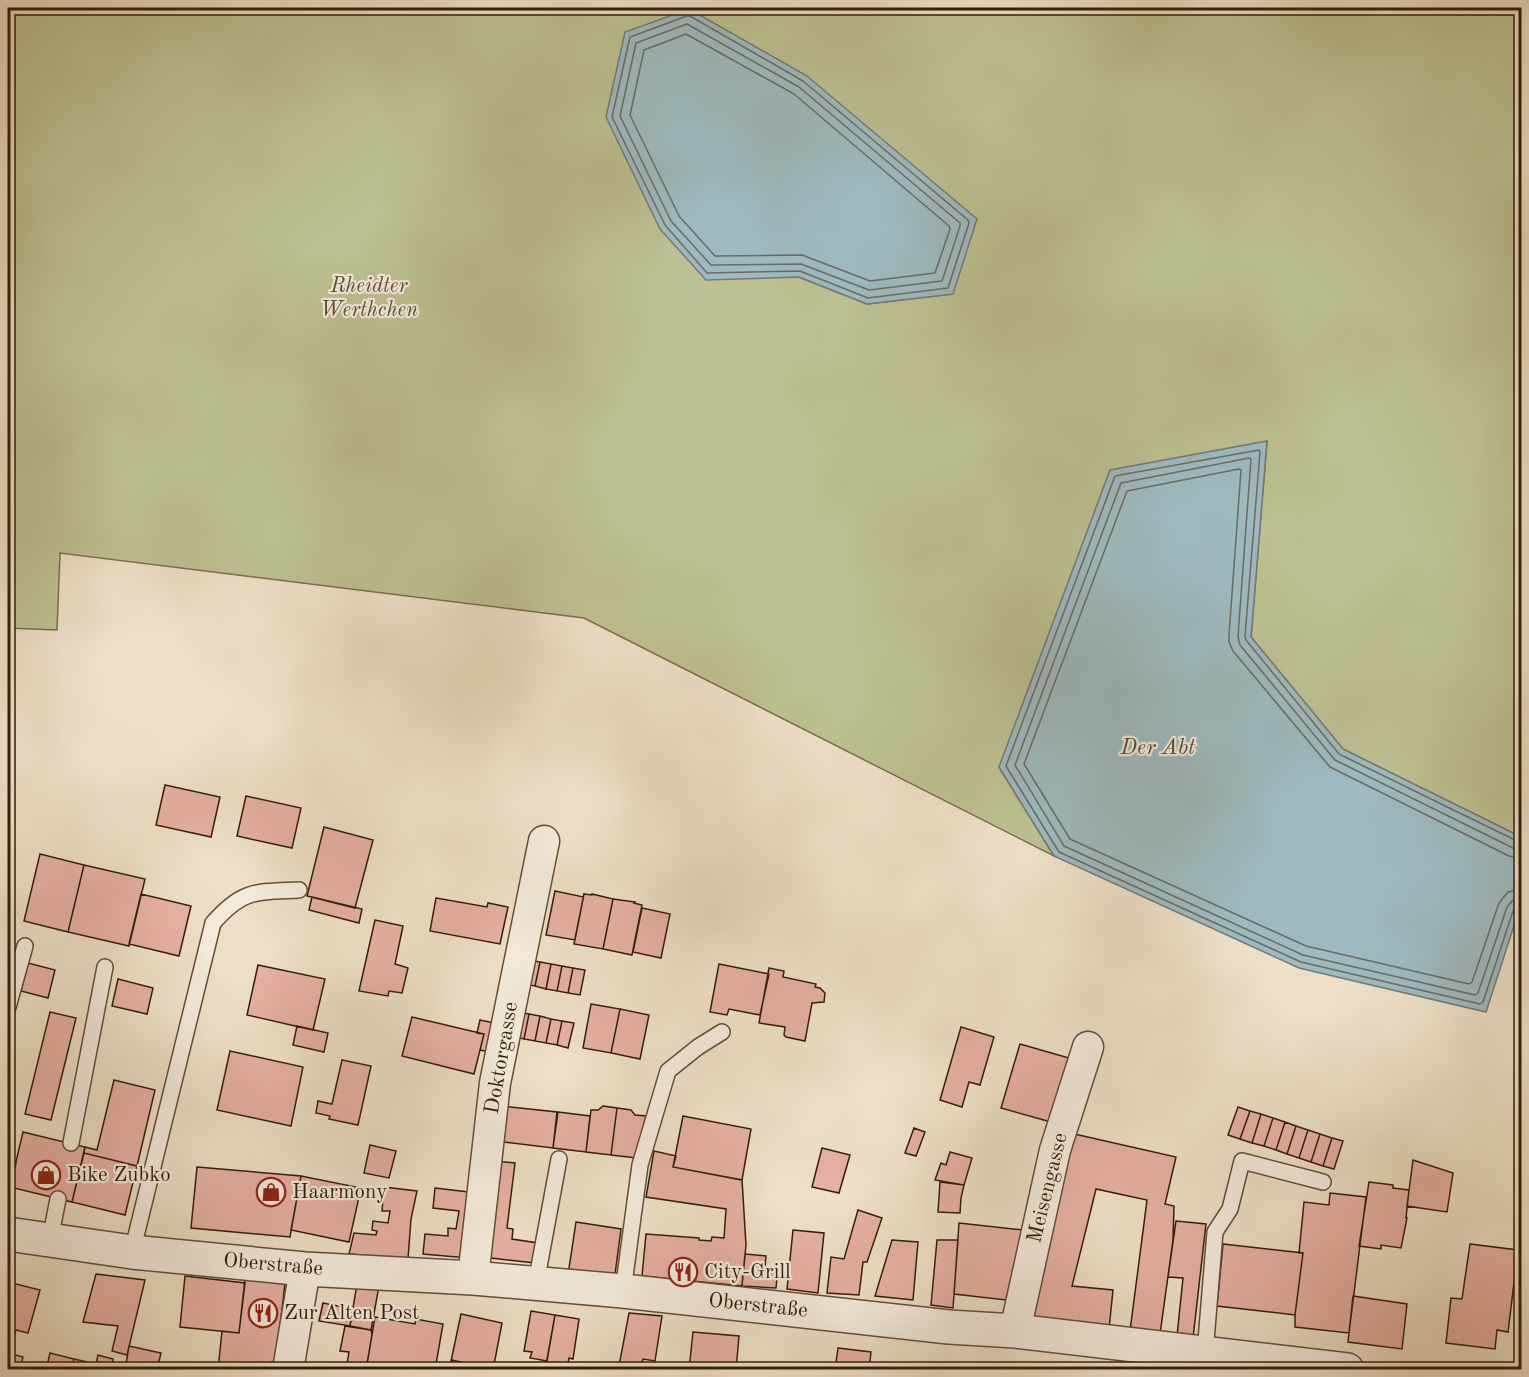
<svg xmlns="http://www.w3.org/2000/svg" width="1529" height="1377" font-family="'Old Standard TT',serif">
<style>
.green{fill:#bdc092;stroke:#786e4e;stroke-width:1.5;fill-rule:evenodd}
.water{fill:#9ebac0;stroke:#737b77;stroke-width:1.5}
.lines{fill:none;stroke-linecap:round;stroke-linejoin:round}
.shore{stroke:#686c65;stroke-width:1.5}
.building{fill:#e6afa3;stroke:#331d0a;stroke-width:1.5}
.service-casing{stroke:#624e39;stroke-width:18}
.minor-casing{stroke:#624e39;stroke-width:33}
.tertiary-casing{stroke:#624e39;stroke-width:36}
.service{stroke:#f3eadb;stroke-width:15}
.minor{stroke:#f3eadb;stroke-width:30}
.tertiary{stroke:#f3eadb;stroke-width:33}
.labels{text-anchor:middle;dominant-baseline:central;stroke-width:4.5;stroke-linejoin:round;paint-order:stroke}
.park-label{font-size:21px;font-style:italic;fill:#5c4e33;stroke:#f3eadb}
.street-label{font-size:21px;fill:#331d0a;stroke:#f3eadb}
.poi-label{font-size:21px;fill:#331d0a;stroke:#f3eadb;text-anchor:start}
.water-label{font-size:22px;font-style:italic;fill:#534c41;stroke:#f3eadb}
</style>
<rect width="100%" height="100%" fill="#eddfc7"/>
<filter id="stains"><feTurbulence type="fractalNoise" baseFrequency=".00333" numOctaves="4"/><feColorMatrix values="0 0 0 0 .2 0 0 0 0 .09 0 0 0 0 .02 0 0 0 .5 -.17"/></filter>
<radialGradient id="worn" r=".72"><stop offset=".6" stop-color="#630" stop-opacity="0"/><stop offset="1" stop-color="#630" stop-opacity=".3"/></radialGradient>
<path class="green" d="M8 8H1521V837L1343 749 1251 637 1267 442 999 767 1054 856 584 618 60 553 57 630 8 628ZM799 277 952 294 867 304Z"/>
<path class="water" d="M689 9 807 76 977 219 953 294 867 304 799 277 706 280 660 229 606 117 625 32Z
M1267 441 1251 637 1343 749 1521 837V904L1486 1012 1299 968 1054 856 999 767 1110 470Z"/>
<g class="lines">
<path class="shore" d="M687 16H690L803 81 968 220 969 223 948 288 868 298 800 271 707 273 665 225 612 117 630 37Z
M687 24 799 87 960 223V226L942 281 869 290 801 264 711 265 671 221 620 116 636 43Z
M686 34 794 94 949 226 950 229 935 273 870 281 802 255 715 256 679 216 630 115 644 50Z
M1522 842 1517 841 1339 754 1246 640 1245 636 1260 452 1259 450 1115 476 1006 766 1059 852 1301 962 1480 1004 1483 1002 1513 911 1516 907 1522 906
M1522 850 1513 848 1335 760 1240 645 1238 636 1251 459 1249 458 1121 483 1015 765 1064 846 1303 955 1475 995 1478 993 1507 907 1513 900 1522 898
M1522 859 1509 856 1330 767 1233 651 1229 642V635L1241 470 1239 469 1127 491 1024 764 1070 839 1306 946 1469 984 1472 982 1499 903 1508 892 1522 889"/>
</g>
<path class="building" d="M165 785 220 797 211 837 156 825Z
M246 796 301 808 292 848 237 836Z
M324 827 373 840 355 908 307 896Z
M40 854 84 865 68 932 24 921Z
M84 865 145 879 129 946 68 932Z
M555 891 583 897 584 894 575 940 546 935Z
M141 894 191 906 179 956 129 944Z
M584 894 592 895V894L613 899 603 949 574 944Z
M312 897 362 909 359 923 309 910Z
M436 898 487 907 488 903 508 907 500 944 430 931Z
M613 899 635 902 634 903 642 905 632 955 603 949Z
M642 908 670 914 661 958 633 952Z
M375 920 403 926 395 964 408 968 402 993 389 991 388 996 359 991Z
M529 960 540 962 535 986 524 984Z
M540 962 551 964 546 989 535 986Z
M28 963 55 970 48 998 21 991Z
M551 964 562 966 557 991 546 989Z
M719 964 769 974 760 1015 729 1009 727 1015 710 1012Z
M258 965 325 979 313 1030 247 1015Z
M562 966 573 968 568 993 557 991Z
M573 968 585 970 580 995 568 993Z
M769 968 784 971 783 977 816 984 815 987 820 988 825 993 824 1002 812 1003 805 1041 786 1037 784 1035 785 1027 759 1023Z
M118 979 153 988 147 1014 112 1006Z
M591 1004 620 1009 611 1053 583 1048Z
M620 1009 649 1015 640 1059 611 1053Z
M50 1012 76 1018 51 1120 25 1114Z
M518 1012 529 1014 524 1039 513 1037Z
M529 1014 540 1016 535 1041 524 1039Z
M540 1016 551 1019 546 1043 535 1041Z
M412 1017 484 1034 474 1074 402 1056Z
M551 1019 562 1021 557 1045 546 1043Z
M480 1020 499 1024 494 1053 480 1050 484 1034 477 1033Z
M562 1021 574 1023 568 1048 557 1045Z
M297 1026 328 1033 324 1052 293 1045Z
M961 1027 994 1037 980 1085 969 1082 962 1107 940 1100Z
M1020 1044 1069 1058 1051 1122 1001 1108Z
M230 1051 303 1067 291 1126 217 1110Z
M342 1060 371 1066 358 1125 329 1119 330 1116 316 1113 318 1101 332 1104Z
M114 1080 155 1090 137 1166 84 1153 85 1147 97 1150Z
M501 1106 557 1112 553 1148 496 1141Z
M603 1106 617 1108 611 1155 586 1152 591 1110H598Z
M1238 1107 1250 1111 1240 1139 1228 1135Z
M617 1108 631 1110 635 1115 646 1116 637 1158 611 1155Z
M1250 1111 1261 1114 1252 1143 1240 1139Z
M558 1112 590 1116 586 1152 553 1148Z
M1261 1114 1273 1118 1264 1146 1252 1143Z
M683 1116 751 1129 742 1180 673 1167Z
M1273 1118 1285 1122 1276 1150 1264 1146Z
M1285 1122 1296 1126 1287 1154 1276 1150Z
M1296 1126 1308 1130 1299 1158 1287 1154Z
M914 1128 925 1132 916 1156 905 1153Z
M1308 1130 1320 1134 1311 1162 1299 1158Z
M23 1132 85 1147 72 1202 10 1187Z
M1070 1133 1176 1157 1165 1204 1174 1206 1173 1240 1160 1334 1130 1331 1147 1200 1096 1189 1072 1286 1113 1290 1109 1329 1024 1317Z
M1320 1134 1332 1138 1323 1166 1311 1162Z
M1332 1138 1343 1141 1334 1169 1323 1166Z
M370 1145 396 1151 389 1178 364 1173Z
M822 1148 850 1155 839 1193 812 1187Z
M654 1151 676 1156 673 1167 742 1180 746 1245 742 1286 642 1276 646 1234 699 1238V1240L711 1241 712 1237 724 1238 726 1209 646 1197Z
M950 1152 972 1158 964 1185 935 1180 941 1163 946 1165Z
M84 1153 137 1166 125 1215 72 1202Z
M1413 1160 1453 1173 1447 1212 1407 1206Z
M8 1161 16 1163 8 1198Z
M494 1161 515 1163 507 1228 513 1229 512 1239 538 1243 535 1263 482 1257Z
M197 1167 301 1176 290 1237 191 1228Z
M301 1176 361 1188 349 1242 291 1230Z
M940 1182 964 1185 961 1198 960 1213 938 1212Z
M1369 1182 1393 1185V1188L1409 1190 1406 1218H1407L1401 1248 1381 1245V1249L1359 1246Z
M384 1187 417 1191 411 1219 408 1259 349 1254 354 1233 376 1235 377 1231 372 1230 373 1221 388 1223 390 1211H382Z
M435 1188 477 1193 468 1258 423 1254 425 1234 448 1236V1228L456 1229 459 1211 433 1208Z
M1330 1193 1366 1197 1349 1333 1295 1327V1315L1303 1253H1299L1304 1202 1329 1205Z
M858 1210 882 1218 867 1262H863L859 1295 827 1293 831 1257 844 1259Z
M1176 1221 1206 1224 1193 1338 1177 1336 1183 1278 1168 1277Z
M576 1222 621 1229 614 1282 568 1275Z
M959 1223 1023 1230 1006 1300 954 1294Z
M793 1230 824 1233 818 1293 787 1289Z
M892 1240 918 1242 913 1300 875 1296Z
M937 1240H958L953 1308 931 1305Z
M1223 1244 1303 1253 1295 1315 1217 1306Z
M1470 1244 1518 1250 1508 1332 1497 1330 1495 1349 1446 1343 1451 1298 1462 1299Z
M745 1254 766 1256 765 1267 778 1268 776 1288 742 1286Z
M96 1274 145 1280 127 1355 112 1351 118 1326 83 1322Z
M185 1276 245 1283 239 1333 180 1327Z
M245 1279 285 1283 276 1363 271 1362 270 1370H218L222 1331 239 1333Z
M8 1282 40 1290 28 1333 8 1328Z
M357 1284 379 1286 371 1330 350 1326Z
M1353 1296 1407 1304 1402 1349 1348 1342Z
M323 1303 353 1309 350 1326 319 1321Z
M531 1311 555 1315 547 1361 530 1358 532 1352 524 1351Z
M629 1313 662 1316 655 1361 643 1359 640 1369 619 1366Z
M461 1314 502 1323 493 1370 452 1360V1362L451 1361Z
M555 1315 579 1319 573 1359 569 1358 567 1369 546 1365Z
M375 1317 415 1324 416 1319 443 1324 435 1370H366Z
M345 1326 371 1330 372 1334 366 1370H346L349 1352 340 1351Z
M8 1328 16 1330 9 1353H8Z
M693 1332 739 1336 736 1370H689Z
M129 1346 161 1353 157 1370H125Z
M838 1348 871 1352 869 1370H835Z
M8 1353 23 1357 20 1370H8Z
M50 1353 74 1359 71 1370H46Z
M98 1355 113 1359 111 1368 118 1370H71L74 1359 96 1364Z"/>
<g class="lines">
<g class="service-casing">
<path id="service" d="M8 1007 25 946
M71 1143 105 967
M50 1240 58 1199
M132 1252 213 923C243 889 256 892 299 890
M536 1283 559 1159
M623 1291 640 1165 668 1071 698 1047 722 1032
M1205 1353 1215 1232 1230 1209 1242 1161 1323 1182"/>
</g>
<g class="minor-casing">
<path id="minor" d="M473 1278 495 1083 544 841
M1015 1331 1055 1150 1088 1047
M288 1370 305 1269"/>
</g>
<g class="tertiary-casing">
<path id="tertiary" d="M8 1234 132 1252 305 1269 473 1278 623 1291 949 1327 1015 1331 1347 1370"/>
</g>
<use href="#service" class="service"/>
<use href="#minor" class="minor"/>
<use href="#tertiary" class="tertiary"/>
</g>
<defs>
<g id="shop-ring" transform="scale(1.5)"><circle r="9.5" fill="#f3eadb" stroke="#8f2418" stroke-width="1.5"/><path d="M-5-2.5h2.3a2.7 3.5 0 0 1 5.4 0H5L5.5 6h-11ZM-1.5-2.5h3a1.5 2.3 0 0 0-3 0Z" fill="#8f2418"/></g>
<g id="restaurant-ring" transform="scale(1.5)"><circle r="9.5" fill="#f3eadb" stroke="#8f2418" stroke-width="1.5"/><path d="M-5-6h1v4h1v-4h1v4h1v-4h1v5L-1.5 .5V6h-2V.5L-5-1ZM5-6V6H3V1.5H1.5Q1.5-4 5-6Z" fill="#8f2418"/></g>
</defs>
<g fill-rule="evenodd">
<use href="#shop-ring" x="46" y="1175"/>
<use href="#shop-ring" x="271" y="1192"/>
<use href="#restaurant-ring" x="683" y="1272"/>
<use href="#restaurant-ring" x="263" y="1313"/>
</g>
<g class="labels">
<g class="park-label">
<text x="369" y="286">Rheidter<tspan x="369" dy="24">Werthchen</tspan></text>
</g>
<g class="street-label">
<text transform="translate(502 1058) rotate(-80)">Doktorgasse</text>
<text transform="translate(1048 1188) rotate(-76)">Meisengasse</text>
<text transform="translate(273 1265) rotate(5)">Oberstraße</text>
<text transform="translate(758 1306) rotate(6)">Oberstraße</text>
</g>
<g class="poi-label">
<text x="67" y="1175">Bike Zubko</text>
<text x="292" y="1192">Haarmony</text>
<text x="704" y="1272">City-Grill</text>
<text x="284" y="1313">Zur Alten Post</text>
</g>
<g class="water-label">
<text x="1158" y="748">Der Abt</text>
</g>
</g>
<rect width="1529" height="1377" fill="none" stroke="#eddfc7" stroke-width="30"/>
<rect x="9" y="9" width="1511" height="1359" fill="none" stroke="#331d0a" stroke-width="3"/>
<rect x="15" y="15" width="1499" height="1347" fill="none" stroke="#331d0a" stroke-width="1.5"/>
<rect width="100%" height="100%" filter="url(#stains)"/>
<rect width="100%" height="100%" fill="url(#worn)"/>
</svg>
